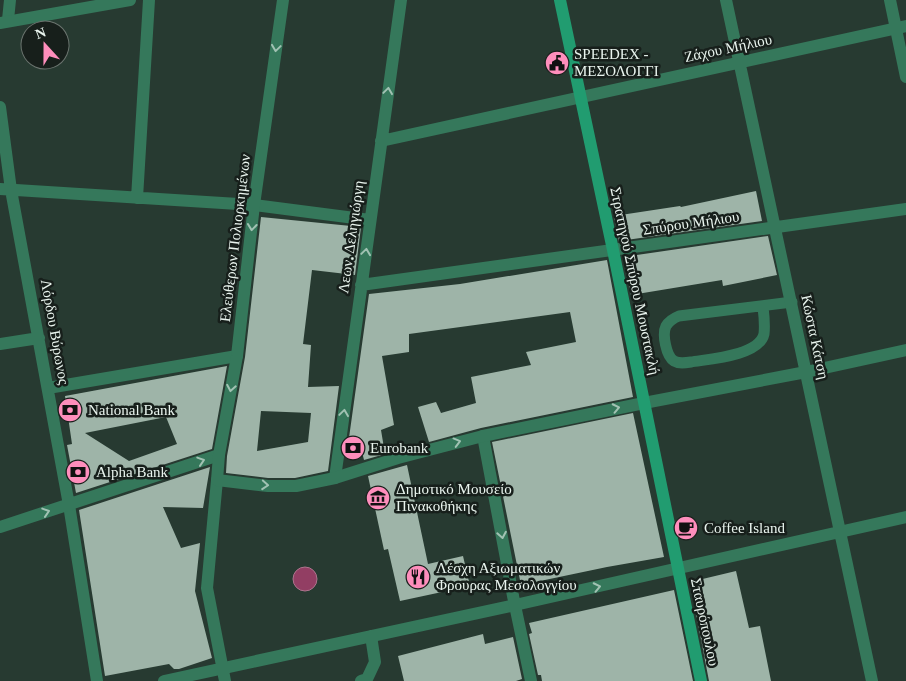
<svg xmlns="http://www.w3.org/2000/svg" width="906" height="681" font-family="Georgia,serif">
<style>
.water{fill:#923e63;stroke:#ac758d}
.building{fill:#9eb4a8;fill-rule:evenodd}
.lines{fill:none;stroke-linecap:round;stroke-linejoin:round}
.service{stroke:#35785b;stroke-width:11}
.pedestrian{stroke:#35785b;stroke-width:12}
.minor{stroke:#35785b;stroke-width:12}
.tertiary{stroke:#35785b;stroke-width:12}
.secondary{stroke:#219c70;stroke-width:12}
.oneway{stroke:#a1c2b3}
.labels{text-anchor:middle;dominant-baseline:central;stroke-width:5;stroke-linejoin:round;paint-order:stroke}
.street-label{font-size:15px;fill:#e9f4ee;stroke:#171f1b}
.poi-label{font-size:15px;fill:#e9f4ee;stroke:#171f1b;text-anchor:start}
</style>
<rect width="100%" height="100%" fill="#273a31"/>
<path class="water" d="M293 579a12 12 0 1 1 24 0a12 12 0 1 1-24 0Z"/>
<path class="building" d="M756 191 762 221 619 241 614 216 680 206 681 207Z
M261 217 361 227 355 275 312 270 303 344 311 345 308 387 339 386 328 471 295 478H268L226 473 227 456 245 357ZM261 411 311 413 308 442 257 451Z
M768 236 777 275 723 286 722 280 631 295 623 257Z
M607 260 633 397 481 428 429 442 418 407 436 402 441 413 476 403 471 377 531 365 526 352 576 342 570 312 409 334V352L382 356 394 425 381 430 385 454 364 460 363 456 348 445 369 294 460 284Z
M227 366 212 449 76 493 67 445 72 444 65 396ZM166 417 177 444 129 461 85 433Z
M633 413 664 557 607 567 521 585 492 442Z
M407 465 428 564 463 556 470 586 400 601 388 549 384 550 368 476Z
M210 467 203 508 163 507 181 548 200 543 195 591 212 658 179 669H174L169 664 105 676 79 510Z
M736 571 749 628 760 626 771 681H709L690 582Z
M674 590 693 681H542L541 675H538L529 634 532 633 529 623Z
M483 634 485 644 513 637 522 679 516 681H404L398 656Z"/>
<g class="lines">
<path class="service" d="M763 307C764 315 765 325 764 334 759 356 709 359 691 362 685 363 679 364 674 361 666 356 662 334 666 326 669 321 674 318 679 316L792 302"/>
<path class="pedestrian" d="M217 480 207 588 225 681
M69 505 97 681
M164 681 515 605
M361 681 367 679 375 662 371 636"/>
<path class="minor" d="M726 0 872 681
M890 0 906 77
M8 20 10 0
M0 107 11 190 69 505
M381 141 906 26
M0 189 254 205 370 220
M137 198 149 0
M361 285 906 209
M0 344 39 338
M48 388 237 356
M644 403 806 372 906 350
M483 436 513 596 531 681
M335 478 401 0
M0 527 219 455
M515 605 906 517"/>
<path class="tertiary" d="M283 0 254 205 237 356 219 455 217 480 268 486H296L335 478 398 458 483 436 644 403
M0 23 130 0"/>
<path class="secondary" d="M560 0 613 250 701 681"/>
</g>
<defs><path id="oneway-chevron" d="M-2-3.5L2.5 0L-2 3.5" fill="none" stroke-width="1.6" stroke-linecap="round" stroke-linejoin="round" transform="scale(1.25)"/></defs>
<g class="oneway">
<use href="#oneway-chevron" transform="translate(276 48) rotate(98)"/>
<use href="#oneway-chevron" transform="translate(388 91) rotate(-82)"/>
<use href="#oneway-chevron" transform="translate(252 227) rotate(96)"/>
<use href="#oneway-chevron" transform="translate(366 252) rotate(-82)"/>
<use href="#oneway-chevron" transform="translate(231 388) rotate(100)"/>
<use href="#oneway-chevron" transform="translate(616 408) rotate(-12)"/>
<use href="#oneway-chevron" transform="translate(344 413) rotate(-82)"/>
<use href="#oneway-chevron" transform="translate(457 442) rotate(-15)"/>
<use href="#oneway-chevron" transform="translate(201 461) rotate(-18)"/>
<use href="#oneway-chevron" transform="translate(265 485) rotate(4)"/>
<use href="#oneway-chevron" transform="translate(46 512) rotate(-18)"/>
<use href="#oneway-chevron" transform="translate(502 535) rotate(80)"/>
<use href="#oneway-chevron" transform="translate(597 587) rotate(-12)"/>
</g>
<defs>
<g id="civic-disc" transform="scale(1.25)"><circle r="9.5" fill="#fe8ebc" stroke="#171f1b"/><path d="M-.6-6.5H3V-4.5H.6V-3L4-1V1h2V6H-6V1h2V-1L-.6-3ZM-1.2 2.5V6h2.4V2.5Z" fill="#111"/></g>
<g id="bank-disc" transform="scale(1.25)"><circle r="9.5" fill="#fe8ebc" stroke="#171f1b"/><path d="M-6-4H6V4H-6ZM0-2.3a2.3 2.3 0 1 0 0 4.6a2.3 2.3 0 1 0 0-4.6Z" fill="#111"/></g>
<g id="museum-disc" transform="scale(1.25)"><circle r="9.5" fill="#fe8ebc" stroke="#171f1b"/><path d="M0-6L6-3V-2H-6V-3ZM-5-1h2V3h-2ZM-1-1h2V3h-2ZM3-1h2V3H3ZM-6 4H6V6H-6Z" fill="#111"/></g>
<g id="cafe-disc" transform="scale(1.25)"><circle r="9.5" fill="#fe8ebc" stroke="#171f1b"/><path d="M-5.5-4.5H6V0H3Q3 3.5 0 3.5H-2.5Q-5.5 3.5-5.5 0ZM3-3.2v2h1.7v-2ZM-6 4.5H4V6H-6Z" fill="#111"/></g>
<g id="restaurant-disc" transform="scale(1.25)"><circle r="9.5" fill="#fe8ebc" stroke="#171f1b"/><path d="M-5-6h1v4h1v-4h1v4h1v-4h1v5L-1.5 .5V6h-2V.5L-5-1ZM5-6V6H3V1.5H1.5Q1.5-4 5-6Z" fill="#111"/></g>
</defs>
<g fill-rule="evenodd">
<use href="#civic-disc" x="557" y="63"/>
<use href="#bank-disc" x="70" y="410"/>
<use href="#bank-disc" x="353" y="448"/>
<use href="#bank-disc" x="78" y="472"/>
<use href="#museum-disc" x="378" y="498"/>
<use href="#cafe-disc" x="686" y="528"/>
<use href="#restaurant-disc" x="418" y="577"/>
</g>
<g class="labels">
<g class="street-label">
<text transform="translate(728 48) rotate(-12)">Ζάχου Μήλιου</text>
<text transform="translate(691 223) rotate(-8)">Σπύρου Μήλιου</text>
<text transform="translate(351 237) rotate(-82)">Λεων. Δεληγιώργη</text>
<text transform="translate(235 238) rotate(-83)">Ελεύθερων Πολιορκημένων</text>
<text transform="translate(635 281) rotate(78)">Στρατηγού Σπύρου Μουστακλή</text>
<text transform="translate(55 332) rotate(80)">Λόρδου Βύρωνος</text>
<text transform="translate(815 337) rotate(78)">Κώστα Κάτση</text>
<text transform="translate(705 622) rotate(78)">Σταυρόπουλου</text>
</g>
<g class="poi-label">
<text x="574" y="54">SPEEDEX -<tspan x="574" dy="17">ΜΕΣΟΛΟΓΓΙ</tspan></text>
<text x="88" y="410">National Bank</text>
<text x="370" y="448">Eurobank</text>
<text x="96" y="472">Alpha Bank</text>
<text x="396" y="489">Δημοτικό Μουσείο<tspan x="396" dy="17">Πινακοθήκης</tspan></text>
<text x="704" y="528">Coffee Island</text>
<text x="436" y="568">Λέσχη Αξιωματικών<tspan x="436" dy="17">Φρουρας Μεσολογγίου</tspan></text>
</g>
</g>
<g transform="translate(45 45) rotate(339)"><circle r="24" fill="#171f1b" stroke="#6b746f"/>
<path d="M0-4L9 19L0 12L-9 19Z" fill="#fe8ebc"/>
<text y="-8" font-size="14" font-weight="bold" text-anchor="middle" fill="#e9f4ee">N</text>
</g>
</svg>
